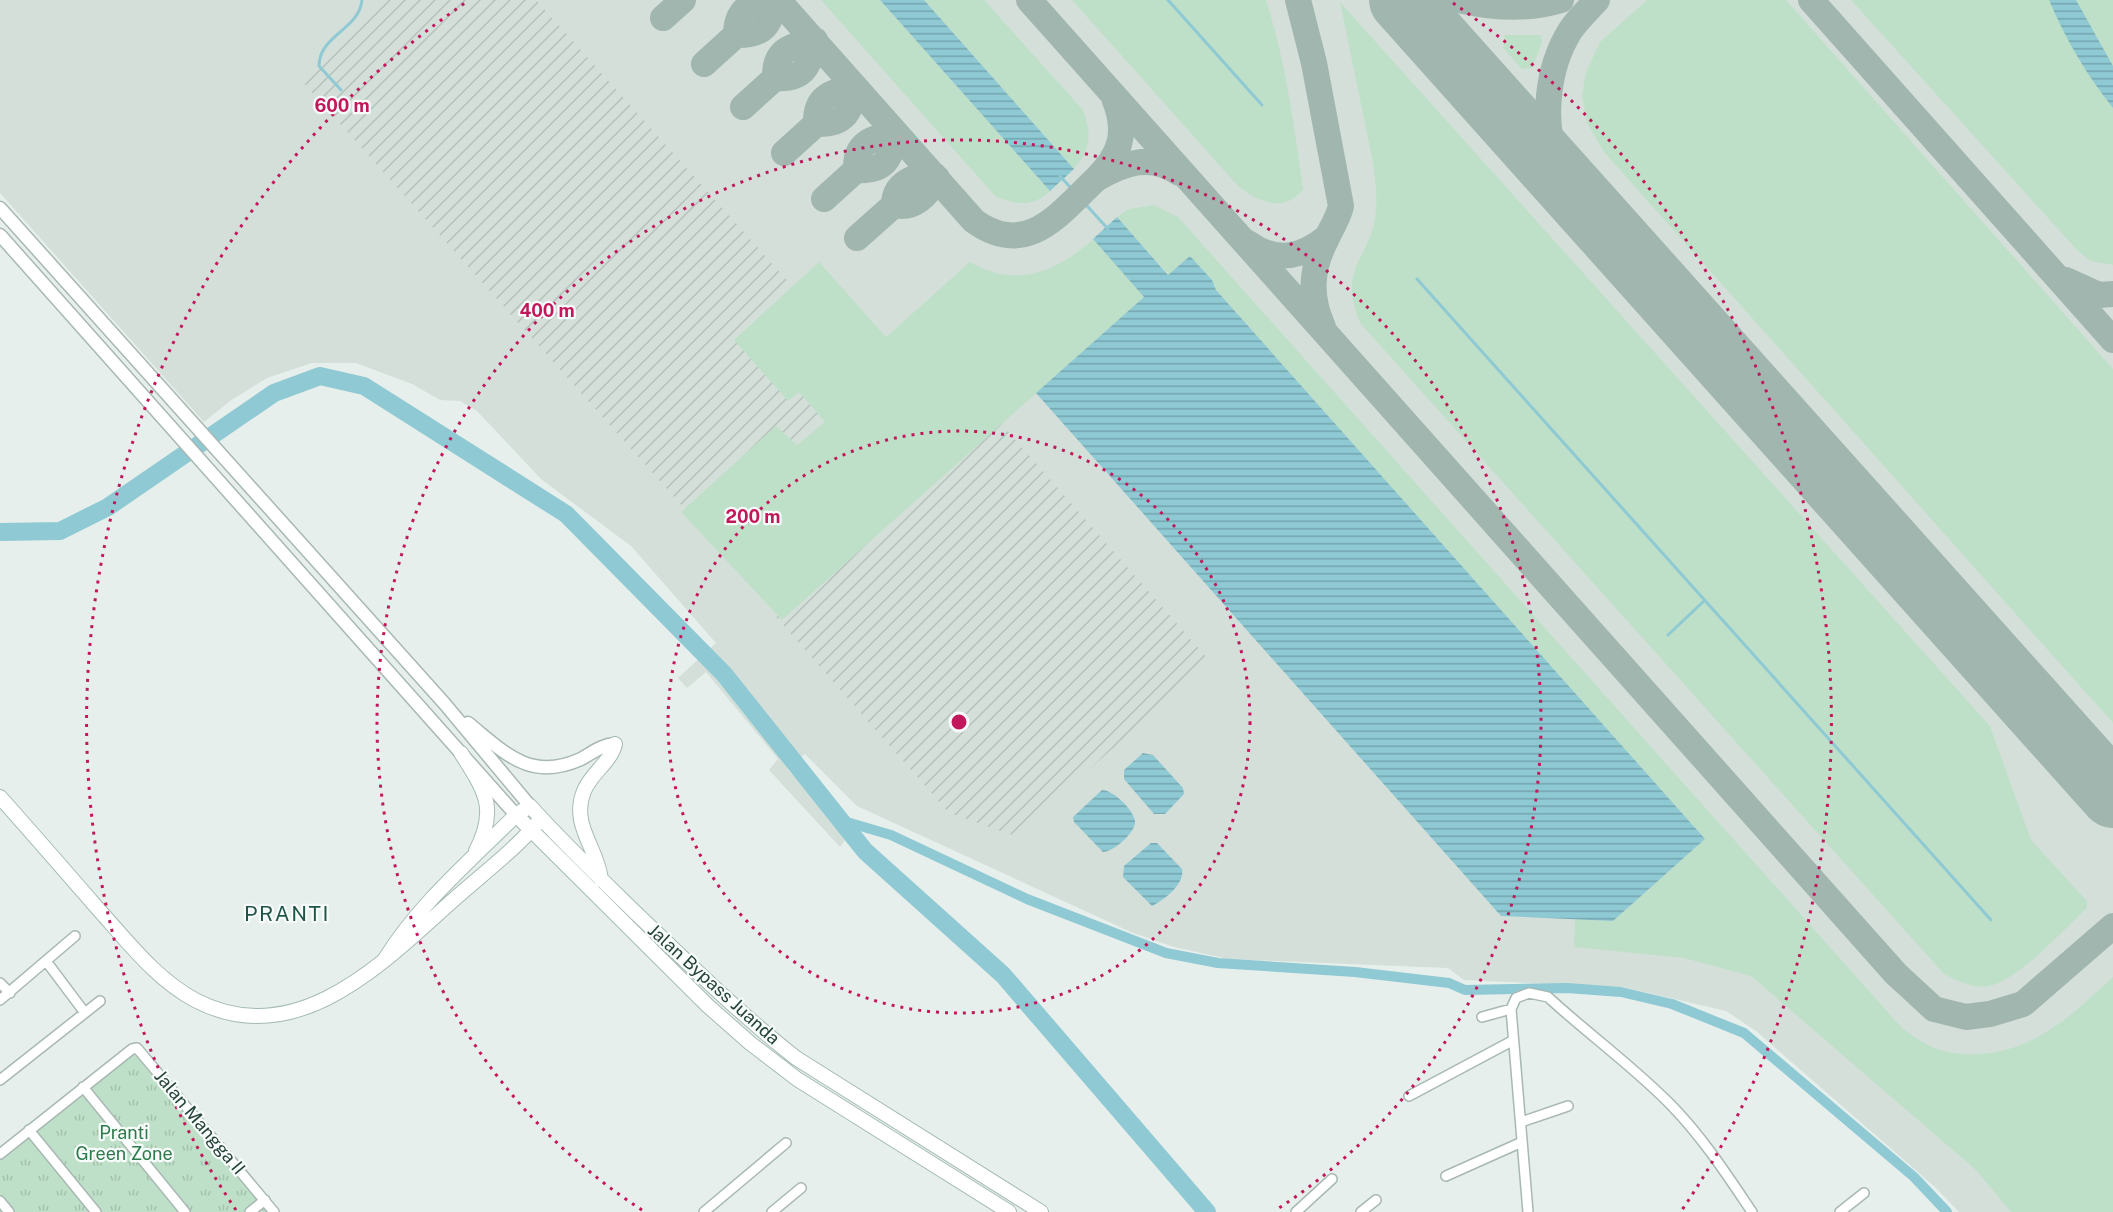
<svg xmlns="http://www.w3.org/2000/svg" width="2113" height="1212" font-family="'Public Sans',sans-serif">
<style>
.built{fill:#d4dfda}
.industrial{fill:url(#industrial-furrows)}
.grass{fill:#bfe0c8}
.park{fill:url(#park-tufts)}
.water{fill:url(#water-rules)}
.lines{fill:none;stroke-linecap:round;stroke-linejoin:round}
.stream{stroke:#8ec9d4;stroke-width:3}
.canal{stroke:#8ec9d4;stroke-width:10}
.river{stroke:#8ec9d4;stroke-width:18}
.taxiway{stroke:#a2b6b0;stroke-width:26}
.runway{stroke:#a2b6b0;stroke-width:66}
.minor-casing{stroke:#a8b8b2;stroke-width:12}
.tertiary-casing{stroke:#a8b8b2;stroke-width:15}
.secondary-casing{stroke:#a4bbb3;stroke-width:16}
.minor{stroke:#fff;stroke-width:9}
.tertiary{stroke:#fff;stroke-width:12}
.secondary{stroke:#fff;stroke-width:14}
.ring{fill:none;stroke:#c2185b;stroke-width:3;stroke-dasharray:3 6}
.labels{text-anchor:middle;dominant-baseline:central;stroke-width:4.5;stroke-linejoin:round;paint-order:stroke}
.street-label{font-size:18px;fill:#24423a;stroke:#f7fbf9}
.park-label{font-size:18px;fill:#2d7a4b;stroke:#f7fbf9}
.quarter-label{font-size:21px;letter-spacing:1.5px;fill:#1f5548;stroke:#f7fbf9}
.centre{fill:#c2185b;stroke:#f7fbf9;stroke-width:3}
.ring-label{font-size:18px;text-anchor:middle;font-weight:bold;fill:#c2185b;stroke:#f7fbf9;stroke-width:4.5;stroke-linejoin:round;paint-order:stroke}
</style>
<defs>
<pattern id="industrial-furrows" width="10" height="10" patternUnits="userSpaceOnUse" patternTransform="scale(1.5)"><rect width="10" height="10" fill="#d4dfda"/><path d="M-1 1l2-2M0 10L10 0M9 11l2-2" fill="none" stroke="#b6c1bc"/></pattern>
<pattern id="park-tufts" width="24" height="20" patternUnits="userSpaceOnUse" patternTransform="scale(1.5)"><rect width="24" height="20" fill="#bfe0c8"/><path d="M3 7l-1-3M5 7V3M7 7l1-3M15 17l-1-3M17 17v-4M19 17l1-3" fill="none" stroke="#a4c1ad"/></pattern>
<pattern id="water-rules" width="6" height="5" patternUnits="userSpaceOnUse" patternTransform="scale(1.5)"><rect width="6" height="5" fill="#8ec9d4"/><path d="M0 2.5h6" fill="none" stroke="#74a5ad"/></pattern>
</defs>
<rect width="100%" height="100%" fill="#e6efeb"/>
<path class="built" d="M0 0H2113V1212H1959L1935 1187 1756 1031 1726 1011 1623 987 1464 980 1448 968 1228 959 1174 947 1133 933 857 806 805 754 787 769 848 836 840 847 769 770 778 759 706 672 687 688 678 678 716 643 631 546 541 479 477 411 460 401 440 400 412 384 356 363H312L267 378 230 401 204 422 0 193Z"/>
<path class="industrial" d="M380 0H536L872 375 701 527 300 79 383 5Z
M997 419 1210 661 1015 836 949 813 775 616Z"/>
<path class="grass" d="M821 0H880L1050 191C1033 207 1017 205 996 197Z
M924 0H984L1083 110C1092 134 1091 149 1074 169Z
M1072 0H1266C1286 62 1294 125 1303 189 1285 214 1258 202 1238 186Z
M1647 0H1786L2113 369V723L1604 152 1587 123 1582 95 1586 72 1600 42Z
M1851 0H2113V265L2090 261 2076 249Z
M1340 2 1990 726 2031 840 2087 901V908C2064 929 2018 981 1989 986 1973 989 1958 981 1944 974L1360 323C1336 264 1372 260 1376 210 1378 179 1370 149 1364 119 1356 80 1348 41 1340 2Z
M1505 35H1541L1542 43 1532 68 1522 69 1503 48Z
M1154 205 1178 217 1902 1028C1911 1034 1920 1041 1930 1046 1944 1053 1964 1055 1980 1054 2037 1050 2073 1014 2113 977V1212H2011L1976 1170 1751 976 1684 958 1574 947 1575 919 1613 921 1705 839 1216 290 1212 280 1190 256 1169 275 1117 217 1129 209Z
M1093 239 1144 297 782 620 681 512 776 426 797 445 825 422 799 392 788 401 734 340 819 262 886 337 970 262C1016 289 1057 272 1093 239Z"/>
<path class="park" d="M132 1049 273 1212H0V1154Z"/>
<path class="water" d="M880 0H924L1074 169 1050 191Z
M2049 0H2076L2113 66V108C2086 74 2066 40 2049 0Z
M1117 217 1168 275 1190 256 1212 280 1216 290 1705 839 1613 921 1501 916 1036 393 1144 297 1093 239Z
M1143 753 1153 755 1183 788 1184 794 1165 814H1154L1124 779V770Z
M1102 790C1113 790 1133 809 1135 821 1136 833 1113 852 1103 852L1074 822 1073 817Z
M1151 843H1157L1182 869C1185 884 1164 900 1152 906L1123 877 1124 866Z"/>
<g class="lines">
<path class="stream" d="M1168 0 1262 105
M341 90 319 66C319 35 359 30 362 0
M1060 176 1108 229
M1417 279 1991 920
M1668 635 1705 600"/>
<path class="canal" d="M840 820 891 835 1027 899 1166 953 1218 963 1355 972 1449 983 1465 990 1567 988 1621 992 1672 1004 1744 1033 1914 1177 1947 1212"/>
<path class="river" d="M0 532 60 531 108 507 274 393 320 376 364 386 566 514 724 674 865 851 1003 975 1207 1212"/>
<path class="taxiway" d="M778 0 974 221C1027 259 1059 214 1096 179
M1029 0 1896 974 1934 1009 1966 1017 1990 1014 2023 1004 2113 926
M1298 0 1314 63 1341 206C1338 219 1331 228 1326 240 1311 269 1309 296 1323 327
M1459 0C1493 8 1528 10 1561 0
M1811 0 2113 340
M663 18 683 0
M736 35C764 36 770 25 776 0
M704 64 736 35C736 15 744 5 763 0
M1114 98C1128 132 1121 154 1096 179 1124 163 1151 153 1179 173
M743 107 775 78C774 50 790 46 815 40 809 67 804 80 775 78
M784 153 816 124C815 96 831 92 855 87 851 113 844 125 816 124
M1571 189C1566 180 1559 171 1556 161 1542 120 1547 68 1570 31 1577 20 1588 10 1597 0
M824 199 856 170C855 142 872 138 896 133 890 159 886 172 856 170
M894 205C914 210 928 195 937 178
M857 238 894 205C894 183 916 174 934 175
M1248 243C1276 263 1301 258 1327 237
M2066 280 2099 295 2113 294
M2094 774 2113 787"/>
<path class="runway" d="M1402 0 2113 795"/>
<g class="minor-casing">
<path id="minor" d="M46 961 85 1013
M0 983 10 993
M0 1000 75 936
M1482 1017 1511 1009
M0 1080 100 1001
M83 1087 185 1212
M1409 1096 1512 1041
M1521 1122 1568 1106
M29 1130 96 1212
M0 1154 132 1049 137 1048 274 1212
M1446 1176 1522 1142
M0 1201 9 1212
M250 1212 265 1200
M704 1212 786 1143
M772 1212 801 1188
M1296 1212 1332 1179
M1361 1212 1376 1200
M1528 1212 1511 1009 1516 998 1529 993 1548 997C1588 1034 1633 1066 1672 1106 1703 1138 1727 1175 1752 1212
M1840 1212 1864 1193"/>
</g>
<g class="tertiary-casing">
<path id="tertiary" d="M0 208 444 703 530 806
M0 235 516 815
M468 723C505 753 530 782 581 759 592 753 601 745 615 744"/>
</g>
<g class="secondary-casing">
<path id="secondary" d="M461 753C485 791 498 808 476 851
M0 797C33 834 66 872 99 910 128 942 156 979 195 1000 295 1053 382 964 451 902 481 875 515 850 541 819
M516 815 708 1006 750 1043 797 1079 1009 1212
M601 880C598 848 570 825 584 791 591 773 611 762 615 744
M385 959C419 904 471 860 516 815L530 806C565 845 602 880 640 917 691 966 740 1014 796 1058L1041 1212"/>
</g>
<use href="#minor" class="minor"/>
<use href="#tertiary" class="tertiary"/>
<use href="#secondary" class="secondary"/>
</g>
<g class="ring">
<circle cx="959" cy="722" r="291"/>
<path d="M642 1210A582 582 0 1 1 1276 1210"/>
<path d="M236 1210A872 872 0 0 1 465 3M1453 3A872 872 0 0 1 1682 1210"/>
</g>
<g class="labels">
<g class="street-label">
<text transform="translate(714 984) rotate(42)">Jalan Bypass Juanda</text>
<text transform="translate(200 1122) rotate(50)">Jalan Mangga II</text>
</g>
<g class="park-label">
<text x="124" y="1132">Pranti<tspan x="124" dy="21">Green Zone</tspan></text>
</g>
<g class="quarter-label">
<text x="287" y="913">PRANTI</text>
</g>
</g>
<circle cx="959" cy="722" r="9" class="centre"/>
<g class="ring-label">
<text x="342" y="112">600 m</text>
<text x="547" y="317">400 m</text>
<text x="753" y="523">200 m</text>
</g>
</svg>
